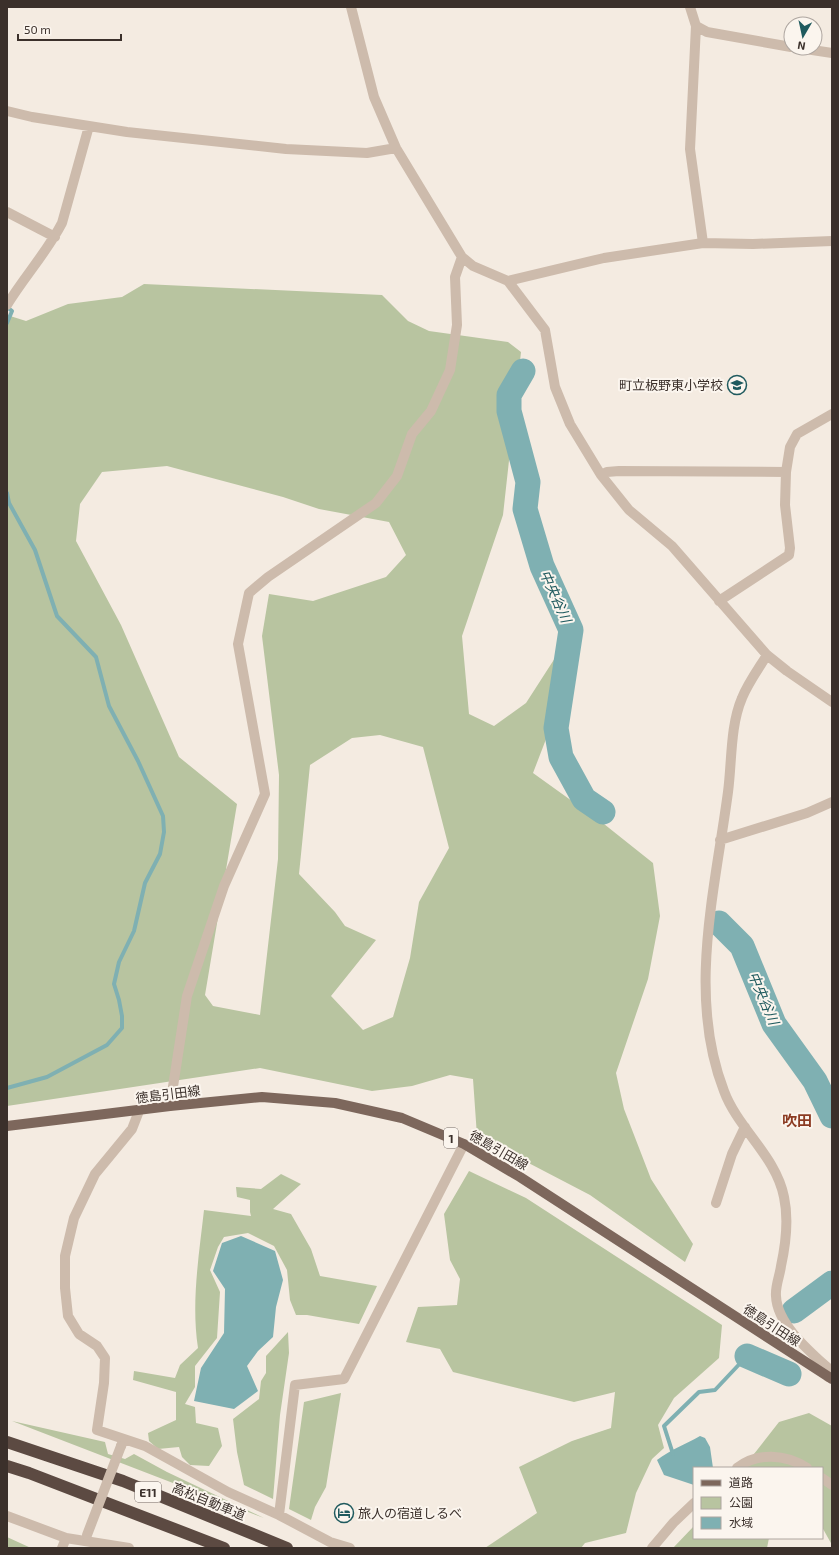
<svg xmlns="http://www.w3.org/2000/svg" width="839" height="1555" font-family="'Exo 2','Noto Sans JP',sans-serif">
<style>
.green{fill:#b8c4a0;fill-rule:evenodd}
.water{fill:#7fb0b2}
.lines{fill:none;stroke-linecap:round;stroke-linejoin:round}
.stream{stroke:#7fb0b2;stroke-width:4}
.river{stroke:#7fb0b2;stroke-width:25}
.minor{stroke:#cdbbac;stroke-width:10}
.primary{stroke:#7d675c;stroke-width:10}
.motorway{stroke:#5c4a42;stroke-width:12}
.minor-bridge{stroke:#cdbbac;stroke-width:10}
.labels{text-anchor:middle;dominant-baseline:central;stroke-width:4;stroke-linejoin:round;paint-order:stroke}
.shield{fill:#fbf5ee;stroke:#756b66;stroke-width:1}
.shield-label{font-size:12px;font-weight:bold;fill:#3b302b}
.poi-label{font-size:13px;fill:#3b302b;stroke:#fbf5ee;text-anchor:end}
.street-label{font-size:13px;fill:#3b302b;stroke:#fbf5ee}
.water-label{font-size:14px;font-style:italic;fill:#1f5a5e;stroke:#fbf5ee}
.quarter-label{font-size:15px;font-weight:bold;fill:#8c3b22;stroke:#fbf5ee}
</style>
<rect width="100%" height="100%" fill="#f4ebe1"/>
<path class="green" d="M144 284 382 295 408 321 429 331 508 342 521 352 503 515 462 636 469 714 494 726 526 703 555 658 573 669 533 773 604 824 653 863 660 916 648 979 616 1073 624 1109 651 1179 693 1244 685 1262 590 1195 477 1136 473 1079 450 1075 412 1086 372 1091 260 1068 7 1106V315L26 321 68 304 122 297ZM167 466 283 497 319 509 389 522 406 555 386 577 313 601 269 594 262 636 279 775 278 859 260 1015 213 1006 205 995 237 804 179 757 121 625 76 541 80 504 102 472ZM380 735 423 747 449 848 419 902 410 958 393 1017 363 1030 331 996 376 940 345 926 335 912 299 874 310 765 352 738Z
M469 1171 526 1198 722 1325 719 1358 674 1398 658 1425 664 1448 652 1459 636 1493 626 1533 585 1543 581 1548H485L537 1513 519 1467 572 1441 611 1428 615 1392 574 1402 453 1372 440 1349 406 1342 418 1307 457 1305 460 1279 450 1260 444 1214Z
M281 1174 301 1184 273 1209 291 1214 311 1249 320 1276 377 1286 359 1324 307 1315H296L290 1300 287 1270 274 1246 248 1233 224 1237 218 1247 210 1270 220 1292 217 1338 195 1366V1387L185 1404 195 1407 196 1423 218 1428 222 1446 209 1466 190 1465 182 1457 179 1447 158 1449 149 1441 148 1433 176 1420V1392L133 1380 134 1371 175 1378 180 1365 198 1348C191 1303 199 1255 204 1210L251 1216 250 1212V1200L237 1197 236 1187 261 1189Z
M288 1332 289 1353 280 1415 273 1499 244 1485 237 1452 233 1419 259 1399 261 1381 266 1373V1356Z
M341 1393 326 1487 315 1507 311 1520 289 1509 304 1402Z
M809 1413 832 1426V1545L822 1527V1468H743L779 1422Z
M12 1421 105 1442 108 1454 125 1459 134 1454 167 1472 264 1518Z
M694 1526V1538H769L767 1548H673Z
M7 1537 31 1548H7Z"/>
<path class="water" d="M241 1236 275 1251 283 1280 276 1307 273 1337 258 1351 247 1366 258 1391 234 1409 194 1401 201 1368 224 1333 225 1289 213 1271 222 1243Z
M700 1436 705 1438 710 1447 713 1468H694V1485L664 1475 657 1460C670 1450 686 1444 700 1436Z"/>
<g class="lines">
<path class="stream" d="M7 307 12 311 7 323
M7 493 9 503 35 550 57 616 96 657 109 706 138 761 163 816 164 832 160 854 145 883 134 931 119 962 114 984 119 1000 122 1016V1028L107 1045 47 1077 7 1088
M673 1454 664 1426 699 1392 715 1390 747 1356"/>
<path class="river" d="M523 371 509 395V411L528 482 525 509 542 566 571 630 556 728 561 757 584 799 603 812
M719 923 742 946 774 1024 815 1081 832 1116
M794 1311 832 1283
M747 1356 789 1374"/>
<path class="minor" d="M690 7 696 26 690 149 703 243
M696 26 707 32 791 47
M799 48 832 53
M7 111 32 117 127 132 286 149 367 153 396 148
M7 212 55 237
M462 257 473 266 508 281 604 258 703 243 753 244 832 241
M508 281 545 330 555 387 570 424 601 475 629 510 672 546 767 655 787 671 832 702
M7 305C24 277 47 252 62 223L89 126
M786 472 790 447 797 434 832 414
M601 475 607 472 619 471 786 472 785 505 790 548 789 555 719 601
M767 655C759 668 748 683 742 698 730 726 732 762 728 792 715 890 687 996 724 1091 738 1129 776 1156 784 1197 789 1220 786 1243 781 1266 780 1275 775 1286 776 1296 777 1324 809 1351 829 1369L828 1377
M720 840 807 813 832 802
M170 1106 187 996 224 886 265 794 238 644 249 593 268 577 376 503 397 476 412 434 431 411 450 370 457 325 455 277 462 257 396 148 374 97 351 7
M716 1203 732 1154 745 1127
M124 1439 145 1446 228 1492 279 1515 330 1542 350 1548
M121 1446 124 1439 97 1430 104 1383 105 1358 97 1346 79 1334 68 1316 65 1288V1256L74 1218 95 1174 132 1129 139 1111
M737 1468C757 1452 786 1454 807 1468
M822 1478 832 1485
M279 1515 295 1385 344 1379 464 1144
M7 1516 66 1538 129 1548
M62 1548 66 1538
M652 1548 674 1522 694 1503"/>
<path class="primary" d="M7 1126 170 1106 262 1097 335 1103 402 1118 464 1144 520 1177 832 1379"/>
<path class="motorway" d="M7 1442 123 1481 287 1548
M7 1466 29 1473 224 1548"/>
<path class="minor-bridge" d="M87 1535 121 1446"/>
</g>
<defs>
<g id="school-ring" transform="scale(1)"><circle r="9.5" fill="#fbf5ee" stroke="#1f5a5e" stroke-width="1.5"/><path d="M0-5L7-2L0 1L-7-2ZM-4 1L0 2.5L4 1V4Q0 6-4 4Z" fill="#1f5a5e"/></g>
<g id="hotel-ring" transform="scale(1)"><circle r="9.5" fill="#fbf5ee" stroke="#1f5a5e" stroke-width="1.5"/><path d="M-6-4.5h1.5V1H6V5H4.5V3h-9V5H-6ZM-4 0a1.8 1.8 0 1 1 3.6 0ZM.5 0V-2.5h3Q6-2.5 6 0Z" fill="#1f5a5e"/></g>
</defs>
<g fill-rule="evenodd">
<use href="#school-ring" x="737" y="385"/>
<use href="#hotel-ring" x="344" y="1513"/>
</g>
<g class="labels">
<g class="shield">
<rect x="444" y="1128" width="14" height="20" rx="3"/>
<rect x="135" y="1482" width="26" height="20" rx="3"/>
</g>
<g class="shield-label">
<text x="451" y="1138">1</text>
<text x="148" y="1492">E11</text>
</g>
<g class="poi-label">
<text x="723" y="385">町立板野東小学校</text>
<text x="358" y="1513" text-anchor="start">旅人の宿道しるべ</text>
</g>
<g class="street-label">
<text transform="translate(168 1094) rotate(-7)">徳島引田線</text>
<text transform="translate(499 1150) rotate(30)">徳島引田線</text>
<text transform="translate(772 1325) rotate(33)">徳島引田線</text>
<text transform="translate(209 1501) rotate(22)">高松自動車道</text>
</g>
<g class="water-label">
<text transform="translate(556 596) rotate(66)">中央谷川</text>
<text transform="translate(764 998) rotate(67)">中央谷川</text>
</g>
<g class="quarter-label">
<text x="797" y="1120">吹田</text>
</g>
</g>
<rect width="839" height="1555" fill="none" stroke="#3b302b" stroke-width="16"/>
<rect x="693" y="1467" width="130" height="72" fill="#fbf5ee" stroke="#aea6a0"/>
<rect x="701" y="1480" width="20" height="6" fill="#7d675c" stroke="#aea6a0"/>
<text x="729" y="1487" font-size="12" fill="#3b302b">道路</text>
<rect x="701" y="1497" width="20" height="12" fill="#b8c4a0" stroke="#aea6a0"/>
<text x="729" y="1507" font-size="12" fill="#3b302b">公園</text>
<rect x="701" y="1517" width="20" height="12" fill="#7fb0b2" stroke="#aea6a0"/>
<text x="729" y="1527" font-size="12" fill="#3b302b">水域</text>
<g transform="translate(803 36) rotate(189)"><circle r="19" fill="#fbf5ee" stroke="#aea6a0"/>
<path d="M0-3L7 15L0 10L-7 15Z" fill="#1f5a5e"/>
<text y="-6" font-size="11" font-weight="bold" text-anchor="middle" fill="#3b302b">N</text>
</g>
<path d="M18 34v6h103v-6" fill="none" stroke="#3b302b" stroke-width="2"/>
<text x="24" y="34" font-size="12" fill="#3b302b" stroke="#fbf5ee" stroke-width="3" paint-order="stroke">50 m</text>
</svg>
